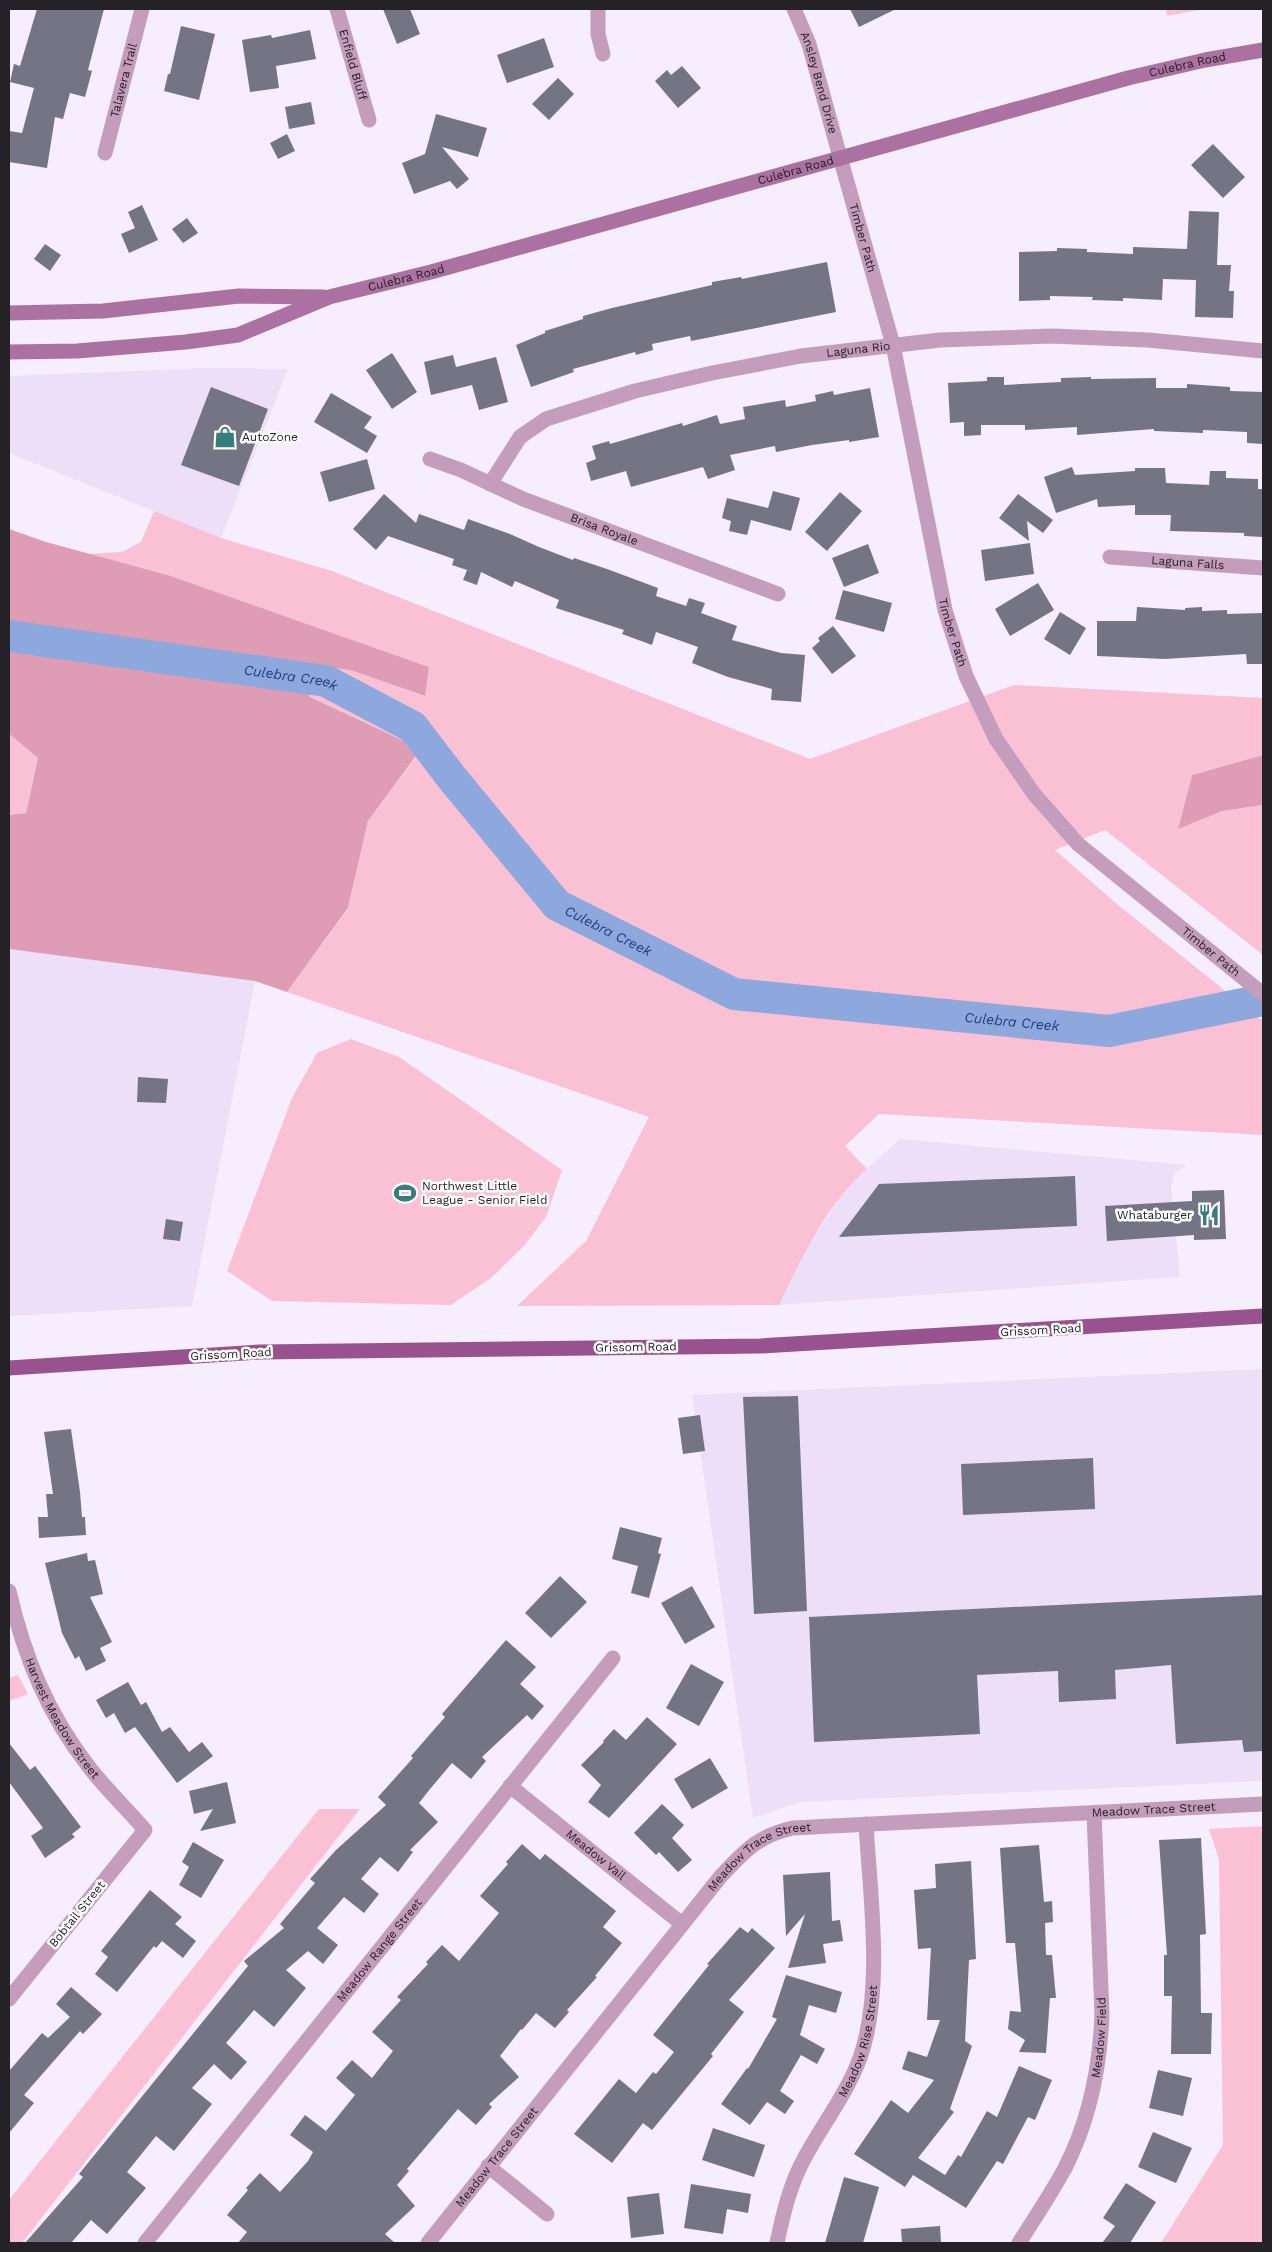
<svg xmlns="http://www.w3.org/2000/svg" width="1272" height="2252" font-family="'Work Sans',sans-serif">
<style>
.built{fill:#ecdff7}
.green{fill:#fac1d5}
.forest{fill:#df9db5}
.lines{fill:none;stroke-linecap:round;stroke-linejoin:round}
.river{stroke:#8da8dd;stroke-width:32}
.building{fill:#757484}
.minor{stroke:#c49cbc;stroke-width:15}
.tertiary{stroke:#c49cbc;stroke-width:15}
.secondary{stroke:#ab71a1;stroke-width:15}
.primary{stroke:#98528e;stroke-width:15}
.labels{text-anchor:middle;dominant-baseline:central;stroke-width:5;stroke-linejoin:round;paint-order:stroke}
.street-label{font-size:12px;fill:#242127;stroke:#fff}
.poi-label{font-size:12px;fill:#242127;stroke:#fff;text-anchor:start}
.water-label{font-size:14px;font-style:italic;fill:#213e7e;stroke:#fff}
</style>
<rect width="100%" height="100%" fill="#f6edfe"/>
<path class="built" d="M209 368 288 369 221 538 9 453V376Z
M9 949 255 981 192 1306 9 1316Z
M900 1139 1187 1165 1175 1173 1171 1186 1180 1277 779 1305 804 1251 849 1185Z
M1263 1369V1781L800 1802 753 1818 692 1395Z"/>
<path class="green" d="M1166 9H1203L1167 16Z
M154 511 221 538 332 571 810 759 1014 685 1263 698V755L1192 775 1178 828 1222 811 1263 805V955L1105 830 1055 850 1118 905 1263 1021V1135L879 1114 845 1146 867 1169C826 1205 802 1257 779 1305L517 1306 586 1241 649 1117 287 992 348 909 368 821 421 750 310 697 292 663 350 670 424 696 429 667 171 576 87 554 122 552 141 542Z
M9 734 38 758 26 813 9 815Z
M351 1039 399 1057 562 1170 546 1217 524 1246 491 1278 451 1305 272 1301 227 1271 292 1098 317 1053Z
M18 1675 28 1694 9 1701V1678Z
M319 1809H360L22 2243H9V2200Z
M1263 1826V2243H1161L1223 2145 1219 1860 1209 1829Z"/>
<path class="forest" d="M9 529 46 542 171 576 429 667 425 696 350 670 292 663 310 697 421 749 368 821 348 908 287 992 255 981 9 949V815L26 813 38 758 9 734Z
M1263 755V805L1222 811 1178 829 1192 775Z"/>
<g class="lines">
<path class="river" id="s1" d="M9 636 326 681 413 727 452 778 557 905 734 994 1109 1031 1263 1000"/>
</g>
<path class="building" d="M37 9H104L88 70 92 71 85 97 70 93 63 119 55 117 47 168 9 162V131L22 133 34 88 10 82 14 64 20 66Z
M383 9H410L420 34 397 44Z
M850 9H896L859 27Z
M181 26 215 34 199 100 164 91 168 74H170Z
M310 30 316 59 276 66 279 88 250 92 242 40 271 35 272 38Z
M544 38 554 67 507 83 497 55Z
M682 66 701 88 678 108 655 81 667 70 671 75Z
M558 78 574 94 549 120 532 104Z
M311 102 315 124 289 129 285 107Z
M436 114 487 128 478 157 442 147 469 179 457 189 450 181 414 194 402 163 425 154Z
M287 134 295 151 278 159 270 143Z
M1213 144 1245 177 1223 198 1191 165Z
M142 205 158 240 129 253 121 234 135 228 128 212Z
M1189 211 1219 212 1217 265H1231L1229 291H1234L1233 318 1195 317 1196 280 1163 279 1162 300 1123 298V301L1092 300 1093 297 1050 296V300L1019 301V252L1057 251V248L1087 249V252L1133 254V247L1187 249Z
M187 218 198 233 183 243 172 229Z
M45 244 61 255 50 271 34 259Z
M827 262 836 312 691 341 690 336 652 344 653 350 636 355 635 352 573 369 574 372 531 387 516 345 545 333V331L583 319V316L612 308 712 285V282L741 277 742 279Z
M392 353 417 392 392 409 366 370Z
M453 355 456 367 496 357 508 402 479 410 472 385 431 395 424 362Z
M987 377H1004V385L1061 382V378L1091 377V379L1156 378V388H1187V384L1230 387V391L1263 392V444L1247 443V432L1203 430V433L1154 431V429L1077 435V427L1025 430V425H981V435L964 436V422L950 423 948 383 987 381Z
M211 387 268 409 239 486 181 465Z
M870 388 879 437 849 442V440L812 445 776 452 775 446 730 455 735 470 708 479 703 467 631 487 626 471 591 481 586 463 596 459 592 446 609 441 610 444 682 423 683 426 717 415 720 424 745 419 743 407 785 400 786 407 816 401 815 395 833 391 834 395Z
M331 393 372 417 364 428 377 436 367 453 314 422Z
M367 459 375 489 329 502 320 472Z
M1072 467 1075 475 1135 471V468H1165L1166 483 1209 485 1210 471H1226V478L1258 479V489H1263V537L1244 536V533L1170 531 1171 515H1135V505L1098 507 1097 499 1056 513 1044 477Z
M773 491 800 498 791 531 751 520 747 535 729 531 731 521 722 518 727 498 768 508Z
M840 492 862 511 827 551 805 532Z
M384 494 416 523 419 514 464 530 468 519 510 534 539 547 573 560 574 558 607 569 658 588 656 596 686 606 689 598 705 603 701 613 737 626 732 640 781 653 805 655 801 702 771 700 772 689 728 677 692 663 698 647 656 632 652 645 622 634 624 630 556 608 559 600 515 581 512 587 481 572 477 585 463 580 467 570 452 565 454 559 388 536 376 550 353 529Z
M1018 494 1053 520 1043 533 1027 521 1029 541 999 518Z
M1030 543 1034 574 985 581 981 550Z
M868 544 879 573 844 587 832 558Z
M1038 583 1054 610 1010 636 995 609Z
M843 590 892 603 884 632 835 619Z
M1137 607 1185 610V608L1202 607V611L1227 610V614L1263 613V664H1247L1246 654 1164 659 1097 656V621H1136Z
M1060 612 1086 628 1070 655 1044 639Z
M833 626 856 656 832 674 812 648 820 641 818 638Z
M138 1077 168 1079 166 1103 137 1102Z
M1075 1176 1077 1226 839 1237 879 1184Z
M1224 1190 1226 1239 1194 1240V1235L1107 1241 1105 1206 1192 1201V1191Z
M166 1219 183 1222 180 1241 163 1239Z
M798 1396 807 1611 754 1614 743 1397Z
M700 1415 705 1451 683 1454 678 1418Z
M71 1429 80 1492 82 1517H85L86 1535 39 1538 38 1517H48L46 1494H53L44 1432Z
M1093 1458 1095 1509 963 1515 961 1464Z
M620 1527 662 1538 658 1553 661 1554 649 1598 631 1593 638 1566 612 1559Z
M87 1553 88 1561 95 1560 103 1594 90 1597 112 1642 100 1648 106 1661 86 1671 79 1656 75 1659 62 1633 45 1563Z
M560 1576 587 1602 551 1638 525 1613Z
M692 1586 715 1627 685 1644 661 1603Z
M1263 1595V1751L1244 1752 1242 1740 1176 1744 1171 1665 1115 1670 1116 1699 1059 1702 1058 1671 977 1675 980 1734 814 1742 809 1617Z
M506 1640 536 1667 520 1684 544 1706 532 1720 527 1715 482 1757 486 1761 471 1779 452 1763 430 1789 419 1803 438 1822 410 1850 413 1852 398 1872 380 1857 361 1879 379 1894 364 1913 344 1897 317 1928 338 1945 323 1964 308 1951 286 1970 306 1988 274 2027 254 2010 226 2043 247 2062 231 2080 214 2064 192 2088 212 2104 174 2151 156 2136 127 2172 146 2188 107 2234 91 2220 71 2243H25L83 2177 79 2174 248 1966 244 1961 284 1928 280 1924 315 1883 310 1879 336 1850 386 1805 378 1797 413 1758 411 1756 445 1717 442 1714Z
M691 1664 724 1682 699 1726 666 1708Z
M128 1682 141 1705 146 1702 162 1732 170 1727 189 1752 202 1742 213 1756 177 1783 135 1727 125 1733 114 1713 106 1718 96 1700Z
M647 1717 677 1744 609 1818 588 1802 601 1785 581 1765 604 1742 603 1741 614 1729 626 1740Z
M9 1743 30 1770 35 1766 81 1827 72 1834 75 1837 45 1858 31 1836 43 1828 9 1782Z
M710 1758 728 1788 692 1809 674 1779Z
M227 1782 236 1823 200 1831 213 1809 194 1814 189 1791Z
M662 1804 684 1825 672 1838 692 1860 678 1872 659 1852 656 1855 634 1833Z
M1201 1838 1206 1934 1200 1935 1201 2013H1212L1211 2054H1171L1172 1996H1164V1955H1167L1159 1840Z
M193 1842 224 1860 201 1898 179 1885 189 1867 182 1862Z
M522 1844 540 1860 545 1854 616 1911 603 1927 622 1943 595 1976 597 1977 567 2010 569 2012 555 2028 536 2013 522 2030 521 2029 500 2056 519 2077 489 2104 492 2107 476 2125 458 2109 407 2169 409 2171 397 2185 415 2206 385 2234 395 2243H238L247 2232 227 2215 248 2190 246 2188 260 2173 280 2192 308 2161 313 2152 290 2135 305 2115 326 2131 355 2095 336 2078 352 2060 372 2078 393 2051 372 2032 401 2000 397 1997 428 1964 426 1962 442 1945 459 1961 499 1913 480 1896 508 1864 506 1862Z
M1039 1845 1044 1902 1052 1901 1053 1922 1045 1923 1046 1955H1052L1056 1998H1050L1046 2053 1019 2052 1025 2040 1008 2029 1010 2011 1021 2012 1015 1943H1006L1000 1848Z
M971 1861 976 1959 969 1960 965 2041 972 2046 950 2109 954 2112 918 2158 945 2175 958 2155 961 2157 987 2111 997 2117 1019 2066 1052 2080 1035 2120 1028 2117 1003 2164 997 2161 966 2208 913 2175 905 2187 854 2154 891 2100 908 2113 934 2080 902 2069 908 2051 927 2057 940 2020H927L931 1948 918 1949 914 1890 936 1888 935 1864Z
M830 1872 832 1921 840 1920 843 1941 823 1944 826 1963 788 1968 805 1914 786 1936 783 1875Z
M150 1890 182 1917 175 1924 196 1941 183 1958 162 1941 156 1948 154 1946 117 1992 95 1974 108 1957 101 1951Z
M740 1927 748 1933 752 1928 775 1948 729 2000 744 2012 711 2054 713 2056 652 2130 643 2123 612 2163 574 2134 619 2079 636 2093 653 2072 656 2074 674 2052 653 2035 709 1965 707 1964Z
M786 1975 842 1992 836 2013 809 2005 800 2035 825 2049 817 2064 801 2055 780 2091 794 2101 785 2114 767 2102 750 2125 721 2104 747 2068 748 2069 777 2019 772 2017Z
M71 1987 102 2014 83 2034 80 2031 24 2095 34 2103 9 2133V2071L42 2033 48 2038 70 2017 56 2004Z
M1158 2070 1192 2078 1183 2116 1149 2108Z
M713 2128 765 2145 754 2177 702 2160Z
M1153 2132 1192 2148 1176 2183 1138 2167Z
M844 2177 879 2187 863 2243H825Z
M1126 2183 1156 2202 1130 2243H1102L1115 2226 1103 2218Z
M691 2184 751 2194 748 2213 727 2209 723 2234 684 2228Z
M659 2193 664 2234 631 2238 627 2197Z
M940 2226 941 2243H902L901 2229Z"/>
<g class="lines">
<g class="minor">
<path id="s2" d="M337 9 369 120"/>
<path d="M598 9V34L603 54"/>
<path id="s3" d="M794 9 809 44 840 157"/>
<path id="s4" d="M105 153 142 9"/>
<path id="s5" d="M430 459 461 470 523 499 778 594"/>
<path id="s6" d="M490 484 520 437 546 419 635 391 712 373 801 356 940 340 1052 336 1148 340 1263 351"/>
<path id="s7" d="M1110 557 1263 568"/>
<path id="s8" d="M9 1591C24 1656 47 1713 89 1767 106 1789 127 1809 145 1830L9 1999"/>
<path id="s9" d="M510 1786 682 1924"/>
<path d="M488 2166 547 2214"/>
<path id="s10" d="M145 2243 613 1658"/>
<path id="s11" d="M428 2243 721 1876C745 1851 757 1836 793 1828L1263 1804"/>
<path id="s12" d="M777 2243C783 2214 790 2184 805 2157 823 2124 847 2093 860 2058 884 1989 870 1897 866 1824"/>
<path id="s13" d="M1019 2243C1034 2219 1051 2194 1065 2168 1090 2119 1100 2069 1102 2014L1094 1813"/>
</g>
<path class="tertiary" id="s14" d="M840 157 893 345 945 610 966 676 996 739 1034 794 1078 844 1263 994"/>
<g class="secondary">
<path d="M9 313 103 311 239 296 323 297"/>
<path id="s15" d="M9 352 77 351 186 342 238 335 329 297 431 272 1128 78 1205 60 1263 50"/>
</g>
<path class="primary" d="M9 1368 260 1352 760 1346 1263 1316"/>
</g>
<defs>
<g id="shop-bare" transform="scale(1.725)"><path d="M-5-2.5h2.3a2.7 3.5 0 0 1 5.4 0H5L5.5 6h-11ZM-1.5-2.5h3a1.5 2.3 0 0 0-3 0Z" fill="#367e7d" stroke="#fff" stroke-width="2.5" paint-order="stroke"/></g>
<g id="stadium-bare" transform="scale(1.725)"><path d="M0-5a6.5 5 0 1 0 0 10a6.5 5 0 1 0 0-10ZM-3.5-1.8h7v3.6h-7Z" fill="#367e7d" stroke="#fff" stroke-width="2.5" paint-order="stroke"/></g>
<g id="restaurant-bare" transform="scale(1.725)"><path d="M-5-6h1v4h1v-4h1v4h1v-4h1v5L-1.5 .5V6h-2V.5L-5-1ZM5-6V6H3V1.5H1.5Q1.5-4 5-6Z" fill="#367e7d" stroke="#fff" stroke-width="2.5" paint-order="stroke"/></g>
</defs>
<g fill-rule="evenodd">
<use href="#shop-bare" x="225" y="437"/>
<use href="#stadium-bare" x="405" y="1193"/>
<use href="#restaurant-bare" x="1209" y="1215"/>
</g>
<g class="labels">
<g class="street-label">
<text stroke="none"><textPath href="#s2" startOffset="58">Enfield Bluff</textPath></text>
<text stroke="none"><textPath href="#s15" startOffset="1218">Culebra Road</textPath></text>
<text stroke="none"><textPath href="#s4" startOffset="75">Talavera Trail</textPath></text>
<text stroke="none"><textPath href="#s3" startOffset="78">Ansley Bend Drive</textPath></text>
<text stroke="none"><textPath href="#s15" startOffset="812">Culebra Road</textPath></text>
<text stroke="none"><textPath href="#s14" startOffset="84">Timber Path</textPath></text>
<text stroke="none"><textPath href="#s15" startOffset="408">Culebra Road</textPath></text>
<text stroke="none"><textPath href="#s6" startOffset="408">Laguna Rio</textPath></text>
<text stroke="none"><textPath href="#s5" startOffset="188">Brisa Royale</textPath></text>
<text stroke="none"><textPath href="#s7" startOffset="78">Laguna Falls</textPath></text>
<text stroke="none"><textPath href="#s14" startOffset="489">Timber Path</textPath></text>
<text stroke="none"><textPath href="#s14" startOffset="909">Timber Path</textPath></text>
<text transform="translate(1041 1330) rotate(-3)">Grissom Road</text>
<text transform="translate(636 1347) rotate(-1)">Grissom Road</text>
<text transform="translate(231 1354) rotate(-3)">Grissom Road</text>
<text stroke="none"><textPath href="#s8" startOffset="139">Harvest Meadow Street</textPath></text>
<text stroke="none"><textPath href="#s11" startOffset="919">Meadow Trace Street</textPath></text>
<text stroke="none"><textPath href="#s9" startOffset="110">Meadow Vail</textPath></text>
<text stroke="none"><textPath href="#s11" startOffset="514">Meadow Trace Street</textPath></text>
<text transform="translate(77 1914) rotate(-51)">Bobtail Street</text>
<text stroke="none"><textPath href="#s10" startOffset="375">Meadow Range Street</textPath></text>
<text stroke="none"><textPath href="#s13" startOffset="224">Meadow Field</textPath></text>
<text stroke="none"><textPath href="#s12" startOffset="220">Meadow Rise Street</textPath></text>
<text stroke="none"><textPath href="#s11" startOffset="110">Meadow Trace Street</textPath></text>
</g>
<g class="poi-label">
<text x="242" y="437">AutoZone</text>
<text x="422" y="1186">Northwest Little<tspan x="422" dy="14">League - Senior Field</tspan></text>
<text x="1192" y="1215" text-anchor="end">Whataburger</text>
</g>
<g class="water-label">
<text stroke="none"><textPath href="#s1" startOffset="285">Culebra Creek</textPath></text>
<text stroke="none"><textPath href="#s1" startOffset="705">Culebra Creek</textPath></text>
<text stroke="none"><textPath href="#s1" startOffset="1125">Culebra Creek</textPath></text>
</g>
</g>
<rect width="1272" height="2252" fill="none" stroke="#242127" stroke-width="20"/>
</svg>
